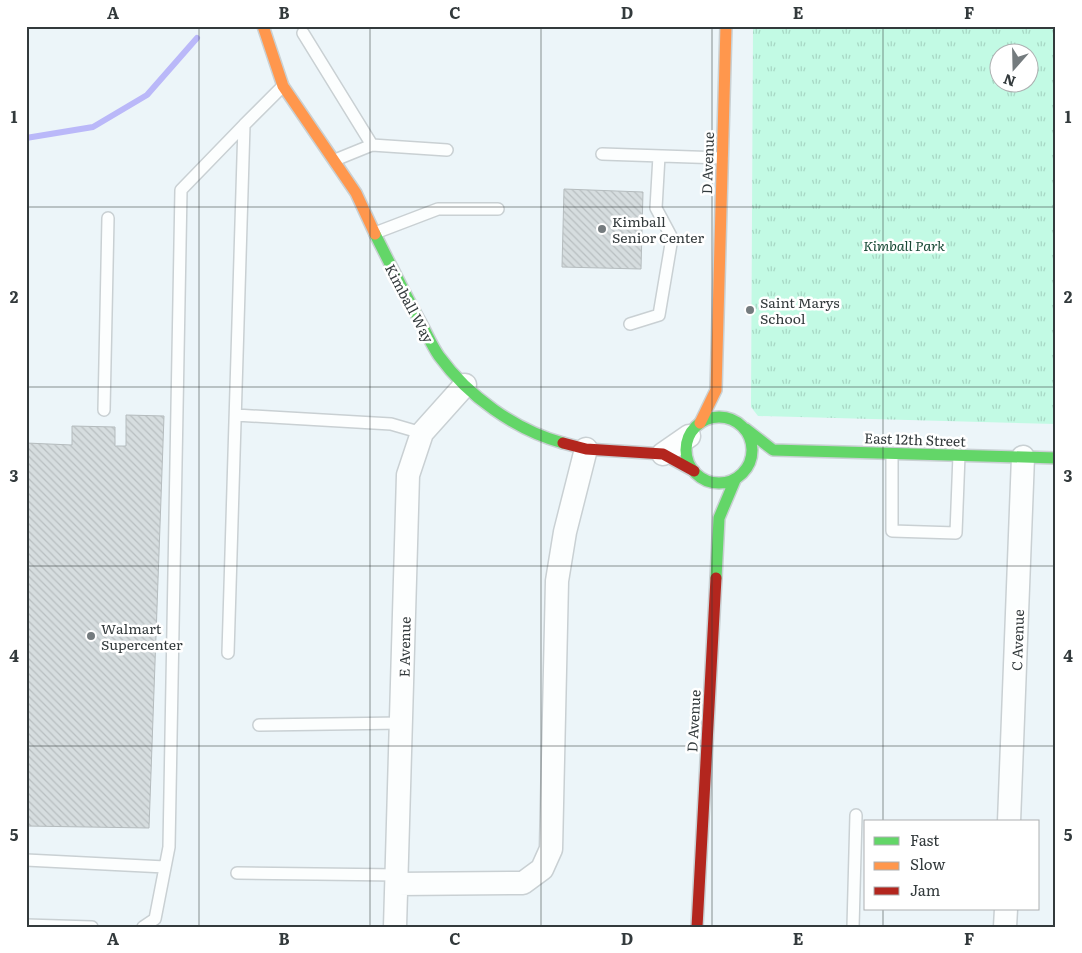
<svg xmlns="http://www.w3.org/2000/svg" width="1082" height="953" font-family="Literata,serif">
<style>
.park{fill:url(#park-tufts);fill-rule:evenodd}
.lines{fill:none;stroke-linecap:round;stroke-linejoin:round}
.stream{stroke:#bab8f9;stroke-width:6}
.building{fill:url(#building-back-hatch);stroke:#b5bcbe}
.lane-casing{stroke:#c9d0d3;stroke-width:14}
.street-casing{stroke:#c9d0d3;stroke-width:25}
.fast-casing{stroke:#c9d0d3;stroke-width:14}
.slow-casing{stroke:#c9d0d3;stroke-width:14}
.jam-casing{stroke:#c9d0d3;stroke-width:14}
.lane{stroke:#fcfefe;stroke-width:11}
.street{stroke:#fcfefe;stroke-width:22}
.fast{stroke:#63d668;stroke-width:11}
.slow{stroke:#ff974d;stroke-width:11}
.jam{stroke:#b3261e;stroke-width:11}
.grid{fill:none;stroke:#333a3c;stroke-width:1;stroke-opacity:0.55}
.poi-dot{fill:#747b7e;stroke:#fff;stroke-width:2}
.labels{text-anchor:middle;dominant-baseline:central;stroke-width:5;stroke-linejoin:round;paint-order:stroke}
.street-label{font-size:14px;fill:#333a3c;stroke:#fff}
.poi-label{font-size:14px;fill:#333a3c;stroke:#fff;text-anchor:start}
.park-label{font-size:14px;font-style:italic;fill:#164834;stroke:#fff}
.neatline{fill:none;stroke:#333a3c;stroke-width:2}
.grid-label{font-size:16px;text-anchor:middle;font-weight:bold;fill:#333a3c}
</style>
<defs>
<pattern id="park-tufts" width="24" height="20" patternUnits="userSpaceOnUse" patternTransform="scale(1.25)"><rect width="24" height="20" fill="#c2fae4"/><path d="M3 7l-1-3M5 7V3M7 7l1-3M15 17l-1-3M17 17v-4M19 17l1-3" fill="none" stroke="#a7d7c4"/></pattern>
<pattern id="building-back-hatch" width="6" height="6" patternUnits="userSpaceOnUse" patternTransform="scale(1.25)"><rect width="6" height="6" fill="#d6dddf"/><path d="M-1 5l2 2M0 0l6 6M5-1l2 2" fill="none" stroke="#b8bec0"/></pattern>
</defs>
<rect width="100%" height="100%" fill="#ecf5f9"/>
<path class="park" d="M753 26H1056V424L758 416 751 407ZM1000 52H1030V82H1000Z"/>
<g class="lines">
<path class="stream" d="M26 138 93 127 147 95 197 38"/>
</g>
<path class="building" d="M564 189 643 192 641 269 562 267Z
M126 415 164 416 149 828 26 826V443L72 445V426L115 427V446H126Z"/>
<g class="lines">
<g class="lane-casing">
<path id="lane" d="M303 33 372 145
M602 154 722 158
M335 160 372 145 447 150
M375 233 438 209H498
M630 324 659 315 672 238 656 208 659 156
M104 410 108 218
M236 415 391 424 422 433
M892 454V531L956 533 959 455
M228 653 244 125 283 86
M259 725 402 723
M26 860 165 867
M237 873 398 875
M26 925 92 927
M143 927 155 919 169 847 181 190 244 125
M853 927 856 815"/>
</g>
<g class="street-casing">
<path id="street" d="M663 454 689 436
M1009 822 1023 457
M397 884 523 883 542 869 551 849 557 581 565 532 586 449
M395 927 408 475 422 433 465 385
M1005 927 1006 909"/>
</g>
<g class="fast-casing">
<path id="fast" d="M375 234C390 264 405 294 421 323 427 334 432 346 439 356 468 396 515 430 563 443
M686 450a33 33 0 1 1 66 0a33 33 0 1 1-66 0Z
M746 429 773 450 1056 458
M716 578 719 518 735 480"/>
</g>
<g class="slow-casing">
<path id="slow" d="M263 26 283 86 356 193 375 234
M700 423 716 390 726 26"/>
</g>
<g class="jam-casing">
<path id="jam" d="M563 443 586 449 663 454 694 471
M697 927 716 578"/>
</g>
<use href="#lane" class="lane"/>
<use href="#street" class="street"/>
<use href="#fast" class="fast"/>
<use href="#slow" class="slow"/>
<use href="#jam" class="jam"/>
</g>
<path class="grid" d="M199 26V927M370 26V927M541 26V927M712 26V927M883 26V822M26 207H1056M26 387H1056M26 566H1056M26 746H1056M883 909V927"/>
<g class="poi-dot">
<circle cx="602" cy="229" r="5"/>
<circle cx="750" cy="310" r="5"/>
<circle cx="91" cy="636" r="5"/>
</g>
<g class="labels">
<g class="street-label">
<text transform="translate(707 163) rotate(-88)">D Avenue</text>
<text transform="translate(410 303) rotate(62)">Kimball Way</text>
<text transform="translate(915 439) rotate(2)">East 12th Street</text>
<text transform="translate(1017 640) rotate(-88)">C Avenue</text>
<text transform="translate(404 647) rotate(-89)">E Avenue</text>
<text transform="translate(693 721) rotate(-87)">D Avenue</text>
</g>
<g class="poi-label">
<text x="612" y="221">Kimball<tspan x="612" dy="16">Senior Center</tspan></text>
<text x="760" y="302">Saint Marys<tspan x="760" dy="16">School</tspan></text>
<text x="101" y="628">Walmart<tspan x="101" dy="16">Supercenter</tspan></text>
</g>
<g class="park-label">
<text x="904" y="245">Kimball Park</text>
</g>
</g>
<rect width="1082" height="953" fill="none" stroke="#ffffff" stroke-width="55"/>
<rect x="864" y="820" width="175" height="90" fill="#ffffff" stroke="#adb0b1"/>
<rect x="874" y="837" width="25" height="8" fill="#63d668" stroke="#adb0b1"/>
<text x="910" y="846" font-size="15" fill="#333a3c">Fast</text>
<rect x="874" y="862" width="25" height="8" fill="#ff974d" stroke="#adb0b1"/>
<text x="910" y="870" font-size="15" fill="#333a3c">Slow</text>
<rect x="874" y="887" width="25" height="8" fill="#b3261e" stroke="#adb0b1"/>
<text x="910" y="896" font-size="15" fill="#333a3c">Jam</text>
<g transform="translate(1014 68) rotate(200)"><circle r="24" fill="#ffffff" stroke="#adb0b1"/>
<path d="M0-4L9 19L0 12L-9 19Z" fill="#747b7e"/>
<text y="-8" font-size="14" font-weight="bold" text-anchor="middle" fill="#333a3c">N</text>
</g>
<rect x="28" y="28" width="1026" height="898" class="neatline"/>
<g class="grid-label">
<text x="113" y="19">A</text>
<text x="284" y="19">B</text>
<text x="455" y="19">C</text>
<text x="627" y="19">D</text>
<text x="798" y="19">E</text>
<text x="969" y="19">F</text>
<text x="14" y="123">1</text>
<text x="1068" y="123">1</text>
<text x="14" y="303">2</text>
<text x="1068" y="303">2</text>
<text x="14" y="482">3</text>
<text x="1068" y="482">3</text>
<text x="14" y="662">4</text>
<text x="1068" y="662">4</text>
<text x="14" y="841">5</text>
<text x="1068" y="841">5</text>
<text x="113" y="945">A</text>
<text x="284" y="945">B</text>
<text x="455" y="945">C</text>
<text x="627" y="945">D</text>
<text x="798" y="945">E</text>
<text x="969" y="945">F</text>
</g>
</svg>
